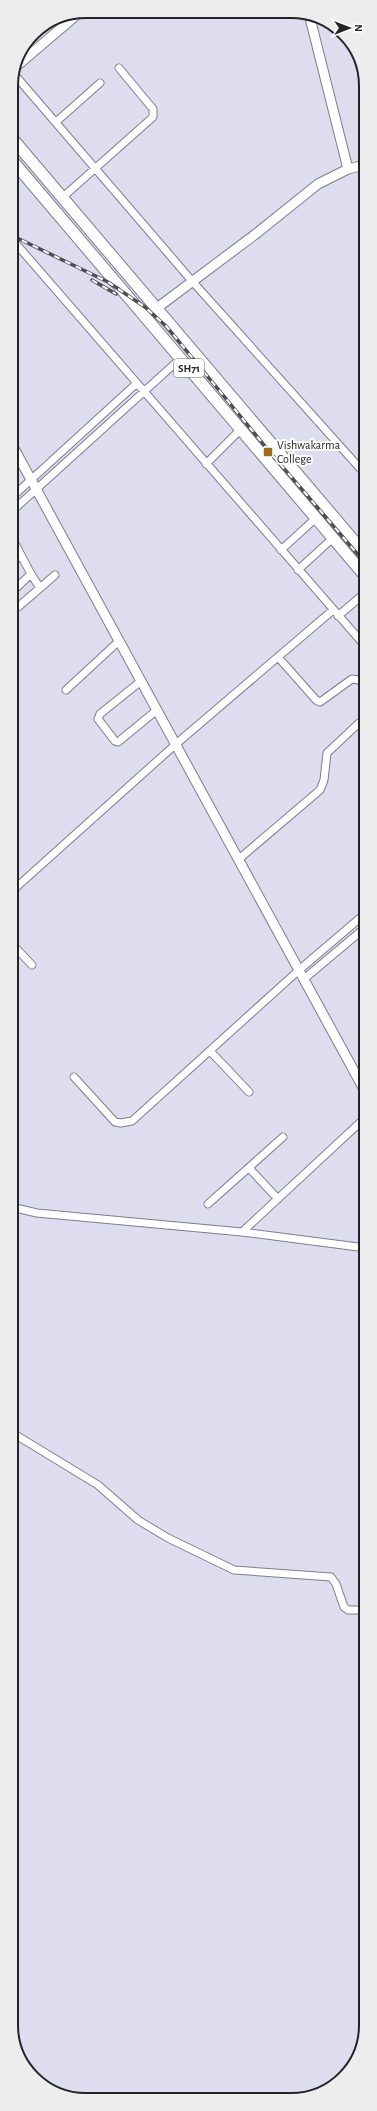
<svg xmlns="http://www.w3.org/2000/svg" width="377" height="2111" font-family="'Alegreya Sans',sans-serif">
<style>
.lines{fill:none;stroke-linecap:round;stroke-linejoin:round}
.minor-casing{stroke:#7e7d8d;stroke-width:9}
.tertiary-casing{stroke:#7e7d8d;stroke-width:11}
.primary-casing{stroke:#7e7d8d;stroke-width:13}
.minor{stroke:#fff;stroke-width:7}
.tertiary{stroke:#fff;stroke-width:9}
.primary{stroke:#fff;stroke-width:11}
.rail-casing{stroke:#4d4d56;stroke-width:3.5}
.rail{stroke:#fff;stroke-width:2;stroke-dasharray:6;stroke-linecap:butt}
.poi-dot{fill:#9d6b20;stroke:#fff;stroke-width:1.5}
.labels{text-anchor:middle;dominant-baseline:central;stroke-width:4;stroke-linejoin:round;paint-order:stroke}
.shield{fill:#fff;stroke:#656569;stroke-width:1}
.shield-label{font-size:11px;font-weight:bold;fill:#232329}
.poi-label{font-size:12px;fill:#232329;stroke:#fff;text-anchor:start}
.rim{fill:none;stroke:#232329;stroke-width:2}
</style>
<rect width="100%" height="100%" fill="#ddddef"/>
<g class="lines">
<g class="minor-casing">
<path id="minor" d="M14 74 192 281 366 475
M56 122 100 83
M63 197 153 117V109L119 68
M11 238 366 647
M206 464 241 429
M11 498 137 383
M11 512 181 358
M11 536 31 574 11 593
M281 550 316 518
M11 564 21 555
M298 570 333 538
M31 574 40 588 55 575
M18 607 40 588
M11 610 14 613
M338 616 366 592
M278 657 316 700 320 702 352 679 359 680 366 674
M359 680 366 687
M141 681 100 714 98 719 115 741 118 742 157 710
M66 690 119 641
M239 859 320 790 324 780 327 753 359 723
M11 892 176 744 333 610
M11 943 32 965
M304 979 366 927
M211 1052 249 1092
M74 1077 115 1122 121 1123 132 1121 299 970 366 913
M249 1168 278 1199
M208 1204 283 1137
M11 1207 37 1213 242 1232 366 1248
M242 1232 366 1117
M11 1432 98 1485 138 1520 168 1538 234 1570 331 1577 336 1584 344 1607 348 1610H366"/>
</g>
<g class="tertiary-casing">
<path id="tertiary" d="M309 14 348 169
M19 64 80 12
M157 308 257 233 318 184 348 169 365 165
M11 443 366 1093"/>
</g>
<g class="primary-casing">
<path id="primary" d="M11 137 366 555
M11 159 366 577"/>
</g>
<use href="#minor" class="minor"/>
<use href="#tertiary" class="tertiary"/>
<use href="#primary" class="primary"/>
<g class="rail-casing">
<path id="rail" d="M11 235 108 282 145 307 167 327 269 451 366 564
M92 280 116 294"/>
</g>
<use href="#rail" class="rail"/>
</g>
<rect class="poi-dot" x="263" y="447" width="10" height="10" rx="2"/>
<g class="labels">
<rect class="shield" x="174" y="359" width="30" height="18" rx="3"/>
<g class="shield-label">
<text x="189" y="368">SH71</text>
</g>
<g class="poi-label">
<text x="277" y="445">Vishwakarma<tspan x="277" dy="14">College</tspan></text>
</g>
</g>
<path d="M0 0H377V2111H0ZM86 18H291A68 68 0 0 1 359 86V2025A68 68 0 0 1 291 2093H86A68 68 0 0 1 18 2025V86A68 68 0 0 1 86 18Z" fill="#ededee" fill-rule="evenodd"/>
<path class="rim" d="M86 18H291A68 68 0 0 1 359 86V2025A68 68 0 0 1 291 2093H86A68 68 0 0 1 18 2025V86A68 68 0 0 1 86 18Z"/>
<g transform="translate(349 28) rotate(90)" stroke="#ffffff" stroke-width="3" paint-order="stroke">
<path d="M0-3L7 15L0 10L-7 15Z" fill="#232329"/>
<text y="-6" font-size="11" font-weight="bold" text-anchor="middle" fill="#232329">N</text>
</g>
</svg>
